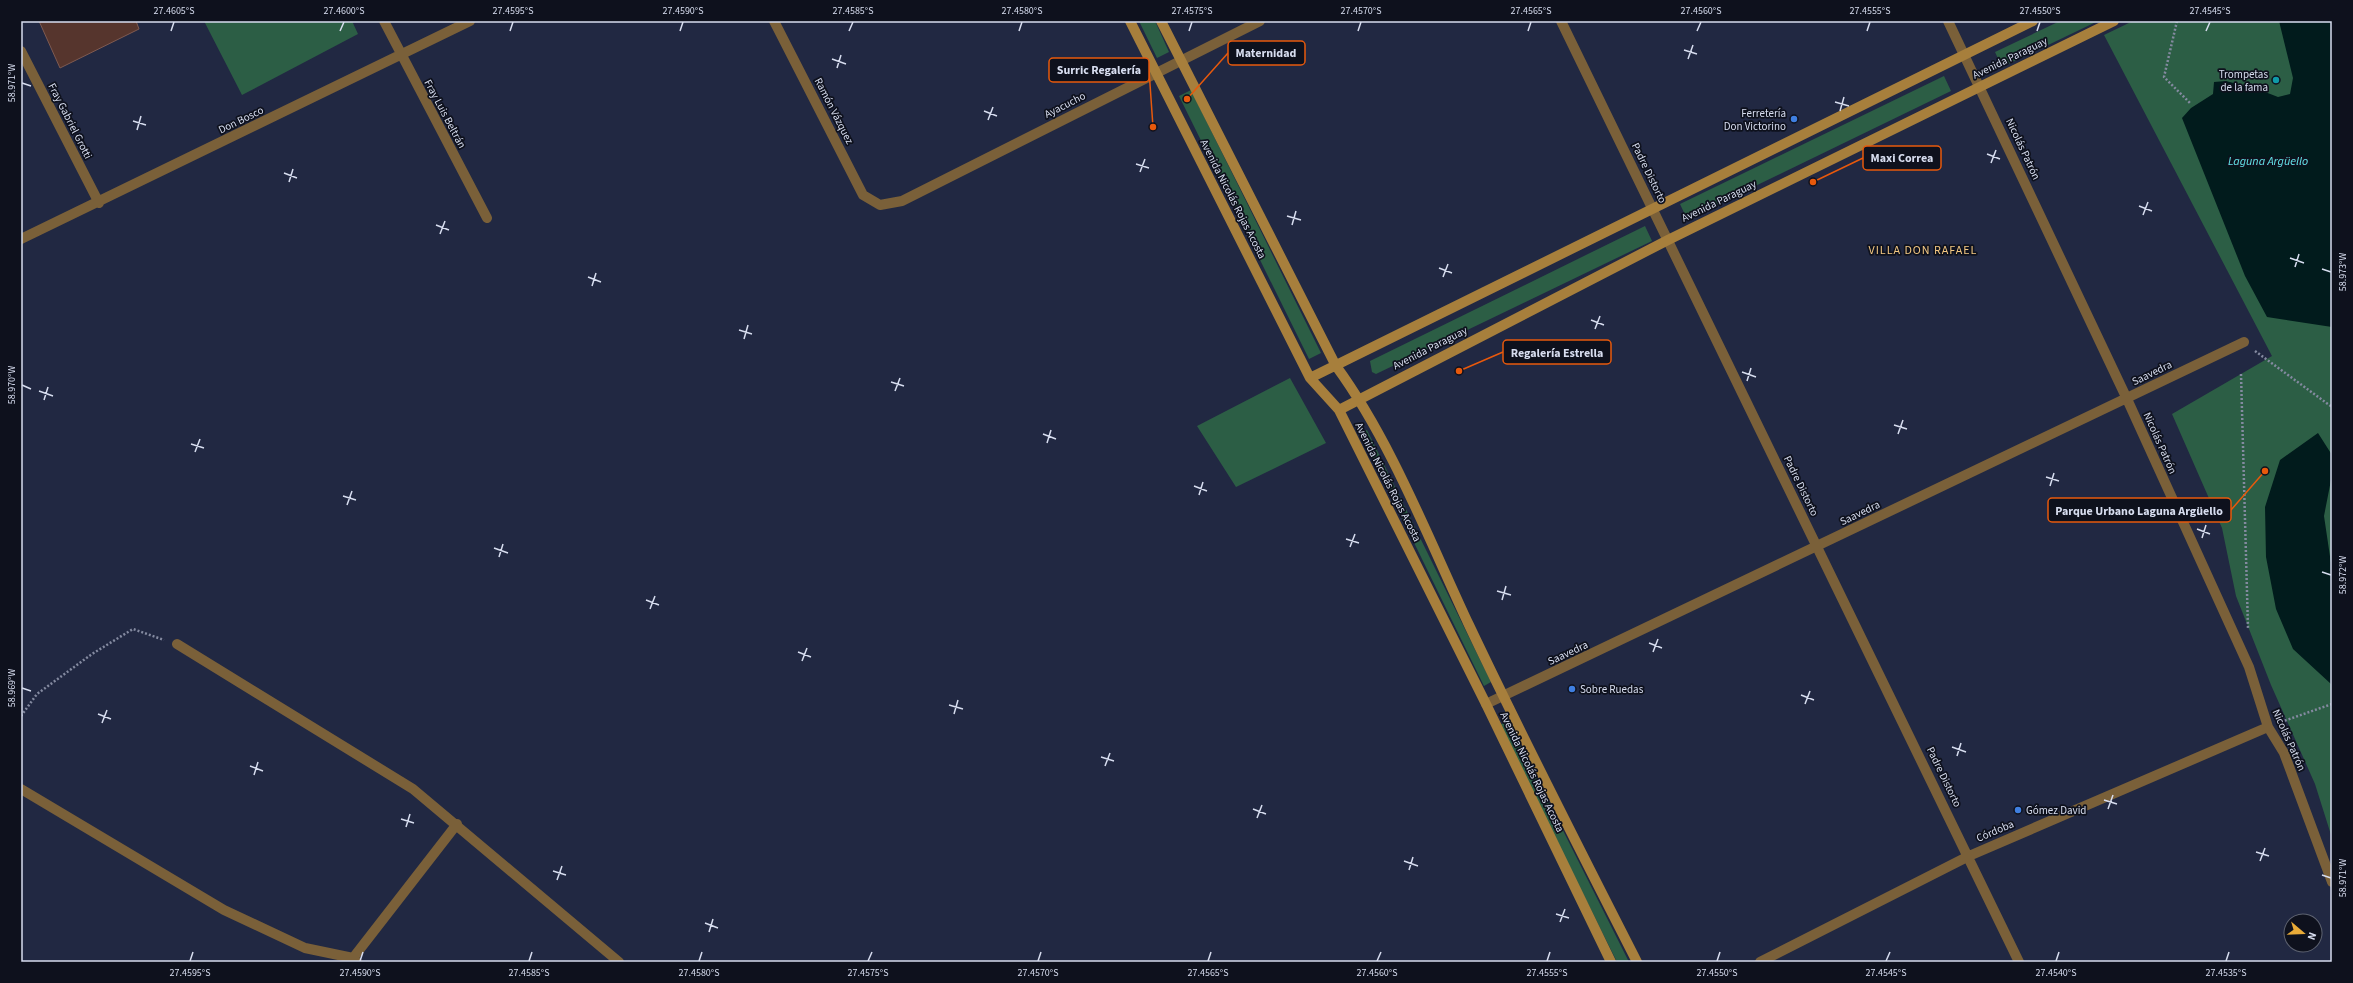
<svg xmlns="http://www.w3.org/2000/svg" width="2353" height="983" font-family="'Source Sans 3',sans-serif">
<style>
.green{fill:#2c5e45}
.water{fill:#011b1c}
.building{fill:#56352d;stroke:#7e5a51}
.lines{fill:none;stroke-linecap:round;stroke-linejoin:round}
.path{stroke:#848aa0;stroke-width:2.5;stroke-dasharray:2 2;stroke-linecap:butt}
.street{stroke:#7a6039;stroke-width:10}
.secondary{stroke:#a77f3c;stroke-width:10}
.ticks{fill:none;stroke:#d7ddef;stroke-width:1.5}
.culture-dot{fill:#0f9aa8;stroke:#0e111d;stroke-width:1.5}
.shop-dot{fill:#3f7fe0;stroke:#0e111d;stroke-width:1.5}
.labels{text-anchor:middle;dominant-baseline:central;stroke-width:3.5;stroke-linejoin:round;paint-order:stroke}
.street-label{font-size:11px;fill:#d7ddef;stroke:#0e111d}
.poi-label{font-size:11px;fill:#d7ddef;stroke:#0e111d;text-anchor:end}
.water-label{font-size:12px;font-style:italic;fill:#63e4e9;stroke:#0e111d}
.neighbourhood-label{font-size:12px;letter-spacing:1px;fill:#f3c883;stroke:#0e111d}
.leader{fill:none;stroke:#e8590c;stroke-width:1.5}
.callout-dot{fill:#e8590c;stroke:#0e111d;stroke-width:1.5}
.callout{fill:#0e111d;stroke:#e8590c;stroke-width:1.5}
.callout-label{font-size:12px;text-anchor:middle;font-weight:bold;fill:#d7ddef}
.neatline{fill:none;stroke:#d7ddef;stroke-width:1.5}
.ticks-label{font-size:10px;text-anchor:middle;fill:#d7ddef}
</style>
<rect width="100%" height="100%" fill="#212842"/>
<path class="green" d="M204 21H352L358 34 242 95Z
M1139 21H1155L1169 52 1157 58Z
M2060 21H2098L2002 67 1995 52Z
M2133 21H2332V838L2315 784 2271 685 2236 596 2222 528 2172 414 2272 356 2104 35Z
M1944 76 1951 91 1687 219 1680 204Z
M1191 90 1321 353 1309 359 1179 96Z
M1645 226 1652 241 1376 374 1372 372 1370 361Z
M1290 378 1326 443 1236 487 1197 426Z
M1367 430 1491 682 1484 686 1360 432Z
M1508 721 1629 962H1617L1499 725Z"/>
<path class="water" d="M2279 21H2332V327L2267 317 2245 276 2182 118 2191 108 2213 94 2214 82 2226 81 2260 90 2278 97 2290 94 2293 78Z
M2318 433 2332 455V475L2324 516 2332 570 2331 684 2293 649 2276 609 2266 557 2265 507 2280 460Z"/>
<path class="building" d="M39 21H136L139 29 60 68Z"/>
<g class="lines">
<path class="path" d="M2177 21 2164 77 2191 104
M2255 351 2332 407
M2241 374 2248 628
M21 716 37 694 92 654 133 629 164 640
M2281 722 2332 704"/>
<path class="street" d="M384 21 487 218
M774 21 863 195 880 205 902 201 1260 21
M1561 21 2019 962
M1948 21 2127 399 2249 667 2268 727 2284 753 2332 882
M21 51 99 203
M21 239 470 21
M177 644 413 789 619 962
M1486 704 2244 342
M21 789 224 910 305 948 353 958 357 962
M353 958 457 824
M1760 962 1969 856 2268 727"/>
<path class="secondary" d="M1130 21 1310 378 1339 410 1486 704 1611 962
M1161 21 1336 366C1391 441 1429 540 1469 625 1523 739 1580 850 1637 962
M1310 378 2033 21
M1339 410 1668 240 2114 21"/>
</g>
<path class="ticks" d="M171 31 174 22M340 31 344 22M510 31 513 22M680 31 683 22M849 31 853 22M1019 31 1022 22M1189 31 1192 22M1358 31 1361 22M1528 31 1531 22M1697 31 1701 22M1867 31 1870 22M2037 31 2040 22M2206 31 2210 22M1684 50 1697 54M832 59 846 64M1688 59 1693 45M837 68 841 55M22 83 31 86M1835 102 1849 106M984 111 997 116M1840 111 1844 97M988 120 993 107M133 121 146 125M137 130 141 116M1987 154 2000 159M1991 163 1996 150M1136 164 1149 168M1140 172 1145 159M284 173 297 178M289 182 293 169M2139 206 2152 211M2143 215 2148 202M1287 216 1301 220M436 225 449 230M1292 225 1296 211M440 234 445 221M2290 258 2304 263M2295 267 2299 254M1439 268 1452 273M2322 269 2331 272M588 277 601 282M1443 277 1448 264M592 286 596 273M1591 320 1604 325M1595 329 1600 316M739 330 752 334M744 339 748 325M1742 372 1756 377M1747 381 1751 368M891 382 904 386M22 385 31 389M39 391 53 396M895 391 900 378M44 400 48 387M1894 425 1907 429M1043 434 1056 439M1898 434 1903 420M1047 443 1051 430M191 444 204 448M195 452 200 439M2046 477 2059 481M1194 486 1207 491M2050 486 2054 473M1199 495 1203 482M343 496 356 500M347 505 352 491M2197 529 2210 534M2202 538 2206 525M1346 539 1359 543M1350 547 1355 534M494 548 508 553M499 557 503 544M2322 572 2331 575M1497 591 1511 595M646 600 659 605M1502 600 1506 586M650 609 655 596M1649 643 1662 648M798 652 811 657M1653 652 1658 639M802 661 807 648M22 688 31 691M1801 695 1814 700M1805 704 1810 691M949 705 963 709M98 714 111 719M954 714 958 700M102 723 107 710M1952 747 1966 752M1957 756 1961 743M1101 757 1114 761M250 766 263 771M1105 766 1110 753M254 775 258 762M2104 800 2117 804M1253 809 1266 814M2108 809 2113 795M1257 818 1262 805M401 819 414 823M406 827 410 814M2256 852 2269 856M1404 861 1418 866M2260 861 2265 848M1409 870 1413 857M553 871 566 875M2322 875 2331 878M557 880 562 866M1556 914 1569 918M1560 922 1565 909M705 923 718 928M709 932 713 919M190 961 193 952M360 961 363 952M529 961 532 952M699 961 702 952M868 961 872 952M1038 961 1041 952M1208 961 1211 952M1377 961 1381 952M1547 961 1550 952M1717 961 1720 952M1886 961 1890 952M2056 961 2059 952M2226 961 2229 952"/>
<circle class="culture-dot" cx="2276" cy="80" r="4"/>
<g class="shop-dot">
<circle cx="1794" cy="119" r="4"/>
<circle cx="1572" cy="689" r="4"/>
<circle cx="2018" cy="810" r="4"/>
</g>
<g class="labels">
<g class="street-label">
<text transform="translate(2010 58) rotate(-26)">Avenida Paraguay</text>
<text transform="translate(1065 105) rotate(-27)">Ayacucho</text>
<text transform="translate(834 111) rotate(63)">Ramón Vázquez</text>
<text transform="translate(445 114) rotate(62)">Fray Luis Beltrán</text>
<text transform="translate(241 120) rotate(-26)">Don Bosco</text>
<text transform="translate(70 121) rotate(63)">Fray Gabriel Grotti</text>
<text transform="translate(2023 149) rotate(65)">Nicolás Patrón</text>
<text transform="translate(1649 173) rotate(64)">Padre Distorto</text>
<text transform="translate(1233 199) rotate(63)">Avenida Nicolás Rojas Acosta</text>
<text transform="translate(1719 201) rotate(-26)">Avenida Paraguay</text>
<text transform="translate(1430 348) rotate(-27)">Avenida Paraguay</text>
<text transform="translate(2152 373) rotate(-26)">Saavedra</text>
<text transform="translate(2160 443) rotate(66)">Nicolás Patrón</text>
<text transform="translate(1388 482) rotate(63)">Avenida Nicolás Rojas Acosta</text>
<text transform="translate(1801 486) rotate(64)">Padre Distorto</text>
<text transform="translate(1860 513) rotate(-26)">Saavedra</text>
<text transform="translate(1568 653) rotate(-25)">Saavedra</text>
<text transform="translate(2289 740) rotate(66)">Nicolás Patrón</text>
<text transform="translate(1532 772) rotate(64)">Avenida Nicolás Rojas Acosta</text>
<text transform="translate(1944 777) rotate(64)">Padre Distorto</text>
<text transform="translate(1995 831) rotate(-23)">Córdoba</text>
</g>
<g class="poi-label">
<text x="2268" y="74">Trompetas<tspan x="2268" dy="13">de la fama</tspan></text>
<text x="1786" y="113">Ferretería<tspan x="1786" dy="13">Don Victorino</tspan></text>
<text x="1580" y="689" text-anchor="start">Sobre Ruedas</text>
<text x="2026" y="810" text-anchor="start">Gómez David</text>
</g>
<g class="water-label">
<text x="2268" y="161">Laguna Argüello</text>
</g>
<g class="neighbourhood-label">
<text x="1923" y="250">VILLA DON RAFAEL</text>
</g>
</g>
<path class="leader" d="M1187 99L1228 53M1153 127L1149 70M1813 182L1863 158M1459 371L1503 352M2265 471L2231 510"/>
<g class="callout-dot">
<circle cx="1187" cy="99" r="4"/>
<circle cx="1153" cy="127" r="4"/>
<circle cx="1813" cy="182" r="4"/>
<circle cx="1459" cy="371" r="4"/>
<circle cx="2265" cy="471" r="4"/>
</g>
<g class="callout">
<rect x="1228" y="41" width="77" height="24" rx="4"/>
<rect x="1049" y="58" width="100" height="24" rx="4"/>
<rect x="1863" y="146" width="78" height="24" rx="4"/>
<rect x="1503" y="340" width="108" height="24" rx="4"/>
<rect x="2048" y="498" width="183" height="24" rx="4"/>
</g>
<g class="callout-label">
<text x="1266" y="57">Maternidad</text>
<text x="1099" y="74">Surric Regalería</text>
<text x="1902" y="162">Maxi Correa</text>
<text x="1557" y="357">Regalería Estrella</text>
<text x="2139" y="515">Parque Urbano Laguna Argüello</text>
</g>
<rect width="2353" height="983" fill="none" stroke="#0e111d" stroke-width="44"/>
<g transform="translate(2303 933) rotate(109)"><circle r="19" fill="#0e111d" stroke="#5e6371"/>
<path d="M0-3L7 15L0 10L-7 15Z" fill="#e9ab38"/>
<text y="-6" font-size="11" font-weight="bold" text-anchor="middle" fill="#d7ddef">N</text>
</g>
<rect x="22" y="22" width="2309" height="939" class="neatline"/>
<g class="ticks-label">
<text x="174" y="14">27.4605°S</text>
<text x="344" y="14">27.4600°S</text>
<text x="513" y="14">27.4595°S</text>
<text x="683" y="14">27.4590°S</text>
<text x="853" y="14">27.4585°S</text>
<text x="1022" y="14">27.4580°S</text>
<text x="1192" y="14">27.4575°S</text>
<text x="1361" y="14">27.4570°S</text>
<text x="1531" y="14">27.4565°S</text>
<text x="1701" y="14">27.4560°S</text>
<text x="1870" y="14">27.4555°S</text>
<text x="2040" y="14">27.4550°S</text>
<text x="2210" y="14">27.4545°S</text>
<text transform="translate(11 83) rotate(-90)" y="4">58.971°W</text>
<text transform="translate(2342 272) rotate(-90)" y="4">58.973°W</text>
<text transform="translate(11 385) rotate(-90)" y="4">58.970°W</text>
<text transform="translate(2342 575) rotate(-90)" y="4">58.972°W</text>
<text transform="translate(11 688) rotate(-90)" y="4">58.969°W</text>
<text transform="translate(2342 878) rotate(-90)" y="4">58.971°W</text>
<text x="190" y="976">27.4595°S</text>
<text x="360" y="976">27.4590°S</text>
<text x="529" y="976">27.4585°S</text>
<text x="699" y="976">27.4580°S</text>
<text x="868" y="976">27.4575°S</text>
<text x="1038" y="976">27.4570°S</text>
<text x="1208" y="976">27.4565°S</text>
<text x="1377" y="976">27.4560°S</text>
<text x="1547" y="976">27.4555°S</text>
<text x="1717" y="976">27.4550°S</text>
<text x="1886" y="976">27.4545°S</text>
<text x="2056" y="976">27.4540°S</text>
<text x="2226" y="976">27.4535°S</text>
</g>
</svg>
